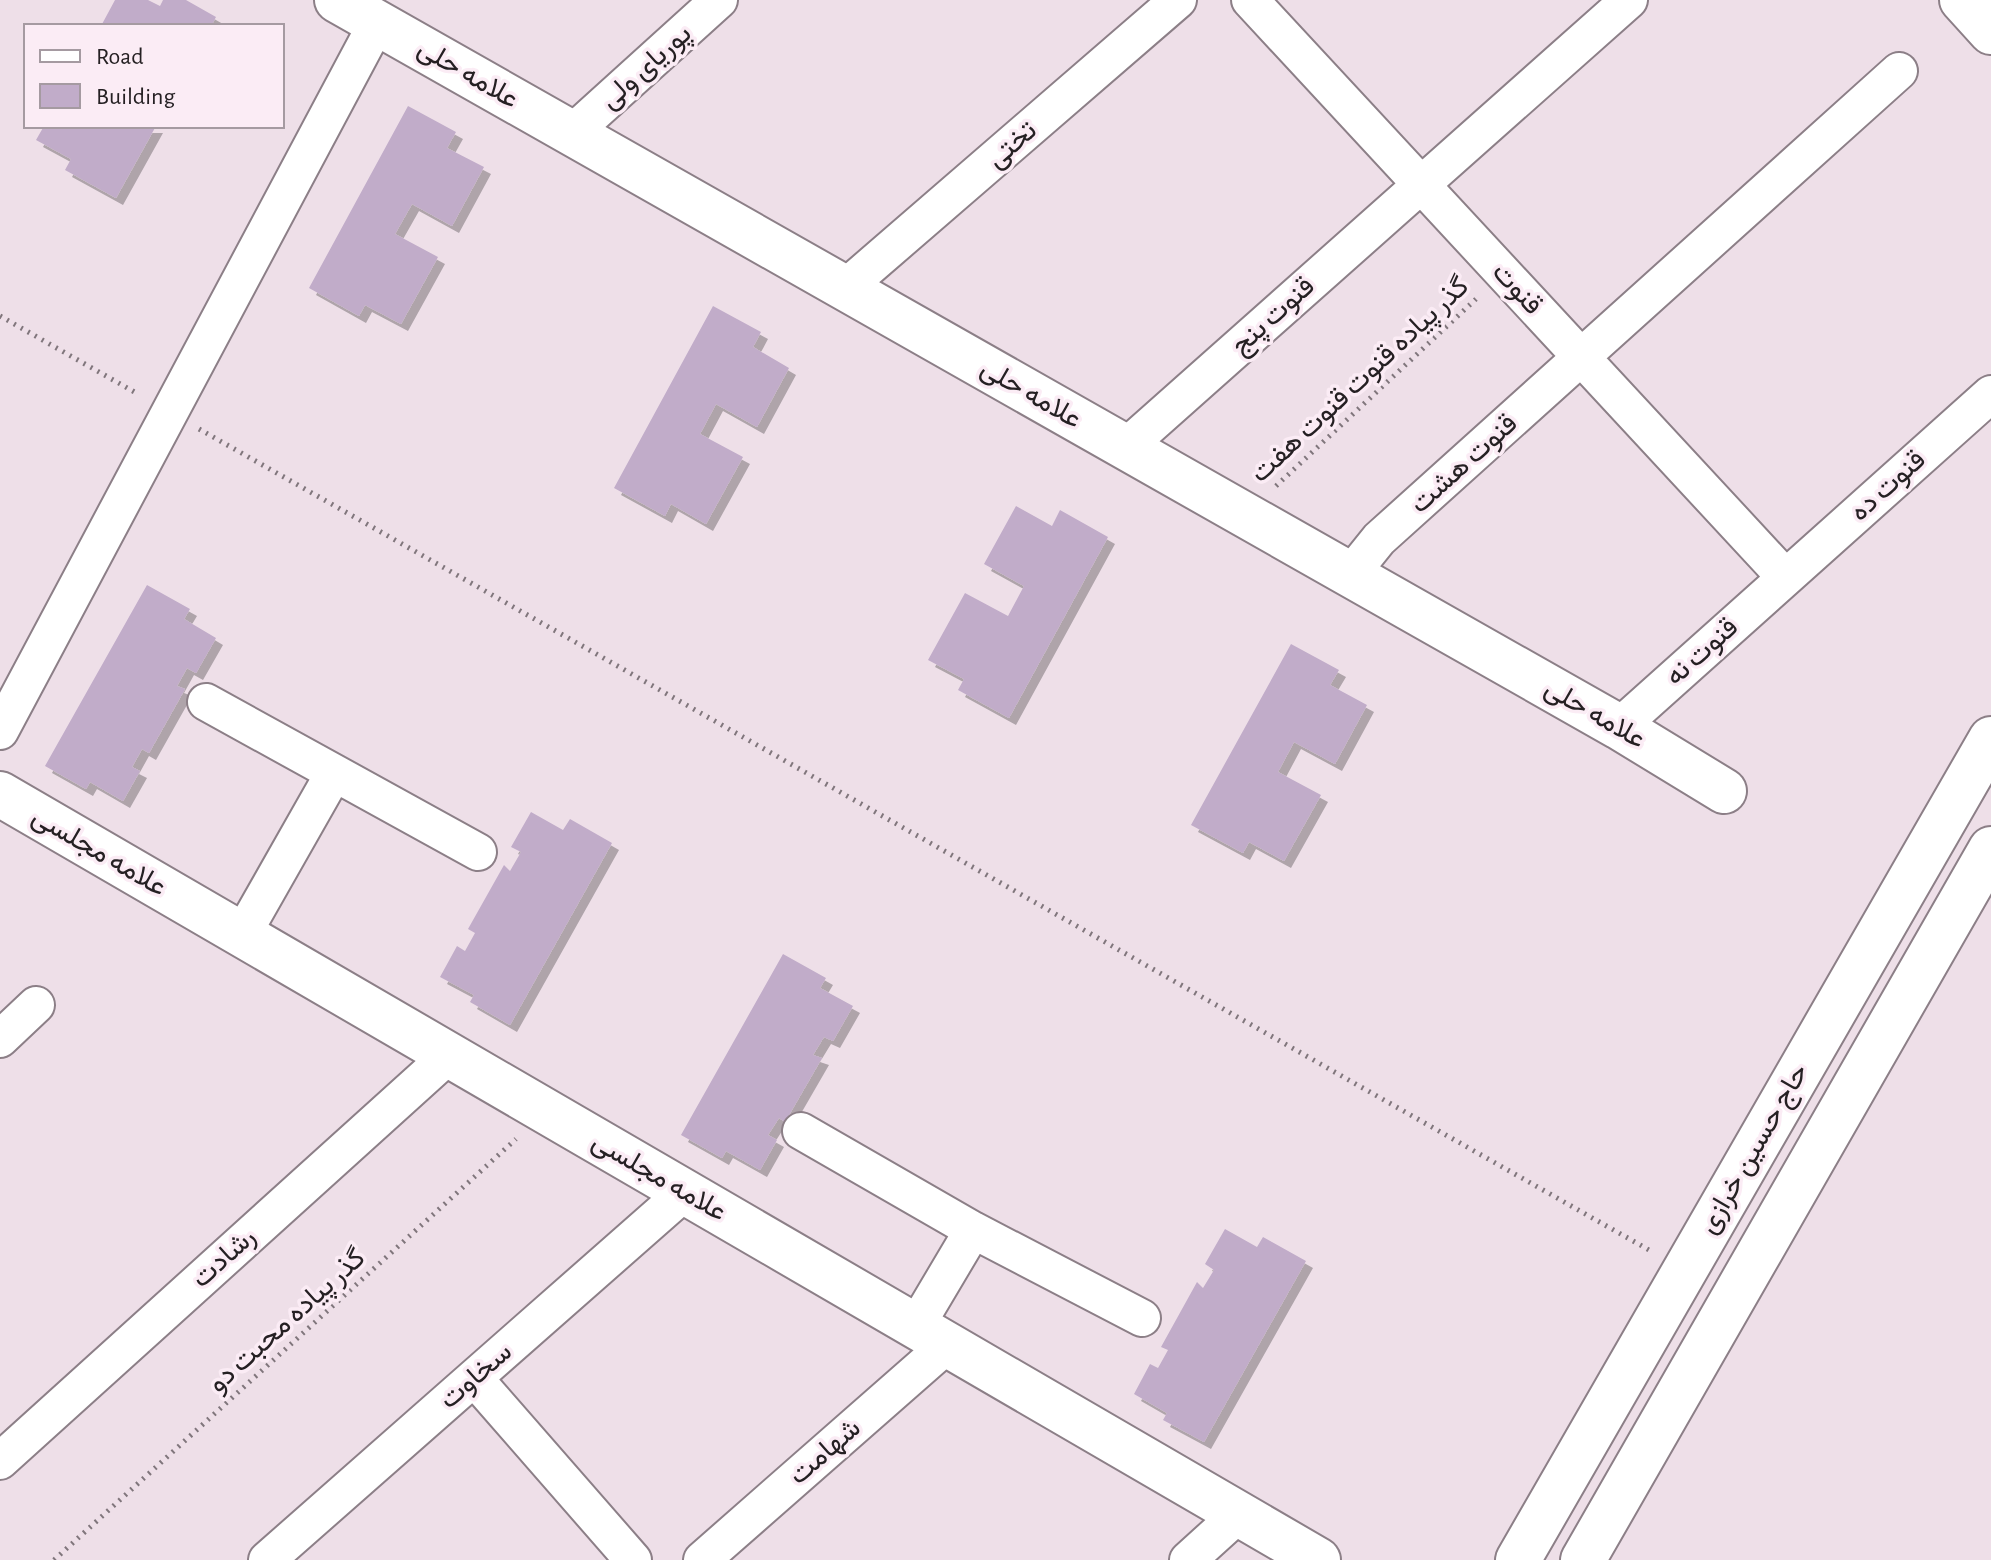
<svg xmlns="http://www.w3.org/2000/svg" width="1991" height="1560" font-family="'Alegreya Sans',Vazirmatn,sans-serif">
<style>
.building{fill:#c1acc9;filter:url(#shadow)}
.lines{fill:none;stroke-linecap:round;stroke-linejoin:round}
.street-casing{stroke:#8c7f87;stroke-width:40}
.secondary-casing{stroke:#8c7f87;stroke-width:48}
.path{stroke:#80767c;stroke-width:5;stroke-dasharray:2 6;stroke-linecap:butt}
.street{stroke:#fff;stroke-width:36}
.secondary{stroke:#fff;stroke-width:44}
.labels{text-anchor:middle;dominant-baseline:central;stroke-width:7;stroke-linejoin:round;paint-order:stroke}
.street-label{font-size:28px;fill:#252023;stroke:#fbecf5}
</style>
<defs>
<filter id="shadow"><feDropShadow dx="7" dy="7" stdDeviation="0" flood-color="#0004"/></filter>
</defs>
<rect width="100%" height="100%" fill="#eedfe8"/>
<path class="building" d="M115 0H148L160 6 163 0H186L216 17 211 26H101Z
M408 106 456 132 447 148 484 167 452 226 412 204 395 234 438 257 401 324 365 305 359 316 309 288Z
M44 126H156L116 198 65 170 71 159 36 140Z
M713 306 761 332 753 347 789 368 757 427 716 404 700 434 743 457 706 524 671 504 665 516 614 488Z
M1016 506 1052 526 1060 510 1108 537 1009 718 958 690 964 679 928 660 965 593 1008 616 1024 586 984 564Z
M147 585 190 609 184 619 216 638 196 673 187 668 177 686 185 689 149 753 142 749 132 767 140 771 123 801 90 782 86 789 45 766Z
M1291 644 1339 670 1330 685 1367 705 1335 764 1294 742 1278 772 1321 795 1284 861 1249 842 1243 853 1191 825Z
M531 812 563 830 570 819 612 843 510 1025 470 1002 474 995 440 977 457 946 465 951 475 933 468 929 504 865 510 871 521 852 511 847Z
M783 954 826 978 820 988 853 1006 833 1041 824 1037 813 1055 822 1058 785 1122 779 1118 768 1135 777 1140 760 1170 726 1151 722 1158 681 1135Z
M1225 1229 1257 1247 1263 1237 1306 1261 1204 1442 1163 1420 1167 1413 1134 1394 1150 1364 1158 1368 1168 1350 1161 1347 1197 1282 1203 1288 1214 1270 1205 1264Z"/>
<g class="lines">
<g class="street-casing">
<path id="street" d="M1250 0 1785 577
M572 133 719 0
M845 288 1178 0
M1126 447 1629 0
M1350 575 1379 539 1899 71
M206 702 478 852
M1619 727 1991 394
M0 731 377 23
M242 935 334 773
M0 1039 36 1005
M801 1131 973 1230 1142 1318
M916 1326 973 1230
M474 1378 633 1560
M0 1461 449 1055
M267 1560 685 1192
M702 1560 948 1344
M1188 1560 1240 1513"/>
</g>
<g class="secondary-casing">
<path id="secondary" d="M337 0 1619 727 1724 791
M1962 0 1991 32
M0 794 1318 1560
M1518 1560 1991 739
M1583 1560 1991 849"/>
</g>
<path class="path" d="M0 316 138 394
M199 429 1649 1250
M1276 486 1476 299
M54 1560 516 1139"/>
<use href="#street" class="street"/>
<use href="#secondary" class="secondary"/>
</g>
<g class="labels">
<g class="street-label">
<text transform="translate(646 67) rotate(-42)">پوریای ولی</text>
<text transform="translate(468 74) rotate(30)">علامه حلی</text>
<text transform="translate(1012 145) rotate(-41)">تختی</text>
<text transform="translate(1517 289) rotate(47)">قنوت</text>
<text transform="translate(1273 316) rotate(-42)">قنوت پنج</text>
<text transform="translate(1360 380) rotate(-43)">گذر پیاده قنوت قنوت هفت</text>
<text transform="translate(1031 394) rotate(30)">علامه حلی</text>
<text transform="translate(1464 464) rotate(-42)">قنوت هشت</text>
<text transform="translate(1888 486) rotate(-42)">قنوت ده</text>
<text transform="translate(1702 652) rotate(-42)">قنوت نه</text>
<text transform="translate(1595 714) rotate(30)">علامه حلی</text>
<text transform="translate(99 852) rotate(30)">علامه مجلسی</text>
<text transform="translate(1754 1149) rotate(-60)">حاج حسین خرازی</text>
<text transform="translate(659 1177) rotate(30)">علامه مجلسی</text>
<text transform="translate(224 1258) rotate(-42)">رشادت</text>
<text transform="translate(287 1321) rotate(-42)">گذر پیاده محبت دو</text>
<text transform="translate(476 1376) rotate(-41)">سخاوت</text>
<text transform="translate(825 1452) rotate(-41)">شهامت</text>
</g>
</g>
<rect x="24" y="24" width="260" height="104" fill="#fbecf5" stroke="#a59aa1" stroke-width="2"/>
<rect x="40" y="50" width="40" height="12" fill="#ffffff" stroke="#a59aa1" stroke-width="2"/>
<text x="96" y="64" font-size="24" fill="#252023">Road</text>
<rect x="40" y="84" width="40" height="24" fill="#c1acc9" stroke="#a59aa1" stroke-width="2"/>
<text x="96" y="104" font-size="24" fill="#252023">Building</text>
</svg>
